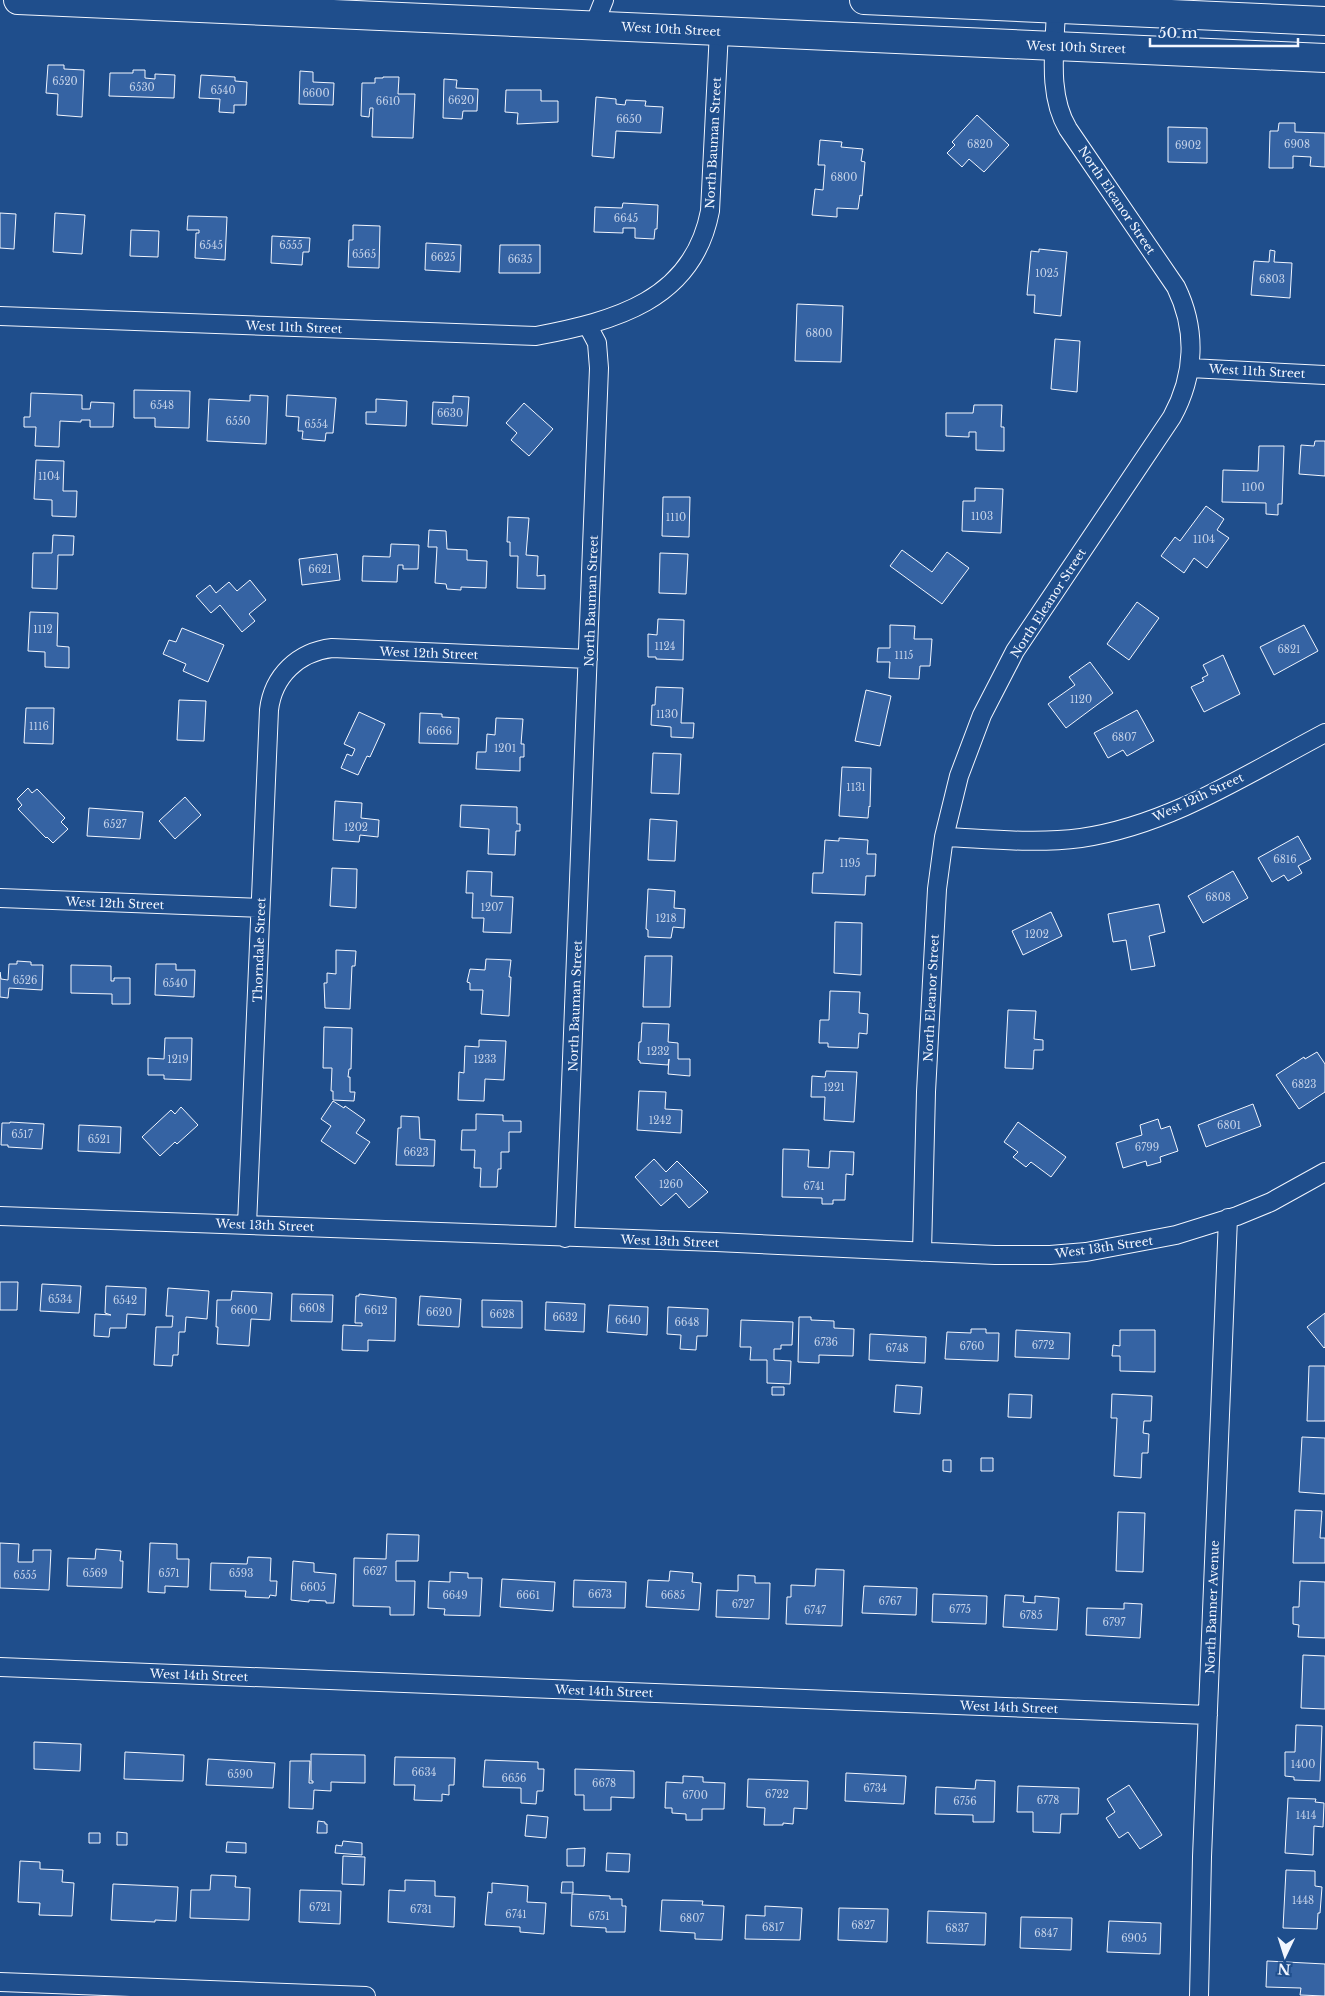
<svg xmlns="http://www.w3.org/2000/svg" width="1325" height="1996" font-family="'Libre Baskerville',serif">
<style>
.building{fill:#3563a3;stroke:#f2f6ff}
.lines{fill:none;stroke-linecap:round;stroke-linejoin:round}
.street-casing{stroke:#f2f6ff;stroke-width:20}
.primary-casing{stroke:#f2f6ff;stroke-width:30}
.street{stroke:#1f4e8c;stroke-width:18}
.primary{stroke:#1f4e8c;stroke-width:28}
.labels{text-anchor:middle;dominant-baseline:central;stroke-width:4;stroke-linejoin:round;paint-order:stroke}
.number-label{font-size:10px;fill:#c3d1e8}
.street-label{font-size:12px;fill:#f2f6ff;stroke:#1f4e8c}
</style>
<rect width="100%" height="100%" fill="#1f4e8c"/>
<path class="building" d="M48 65H64V69L84 70 82 117 57 115 58 94 46 93Z
M133 70H145V78L155 79V74L175 75 174 98 109 96 110 73H133Z
M300 71 313 72V82L334 83 333 105 299 104Z
M201 75 235 77V81L247 82 246 105H234V113L219 112 220 99 199 98Z
M383 77H399L398 94H415L413 138 372 137 373 108H370L369 117 361 116 362 83H375V78H383Z
M444 79 457 80 456 88 478 89 477 111H463L462 119 443 118Z
M506 90H541V101H558V122L517 124 518 113 505 112Z
M596 97 616 99V104L625 105 626 100 646 101 645 106 663 107 661 133 616 131 614 158 592 156Z
M977 115 1009 145 984 172 969 159 962 167 947 153 955 145 952 142Z
M1279 123H1295V132L1325 133V167L1310 166 1311 157 1293 156V168H1269L1270 131H1278Z
M1168 127 1207 128V163L1168 162Z
M820 140 842 142 841 147 863 149 861 161 865 162 862 196 860 195 858 209 837 208V217L812 215 815 189 823 190 825 165H818Z
M623 203 658 205 657 229H655L654 239 635 238V228H623V233L594 232 595 207 622 208Z
M0 213 16 214 14 249 0 248Z
M55 213 85 215 82 254 53 252Z
M188 216 227 217 225 260 195 258 196 233H199V230H187Z
M353 225 380 226 379 268 348 267 349 240H353Z
M131 230 159 231 158 257 130 256Z
M272 236 310 238 309 252H303L302 265 271 263Z
M426 243 461 245 460 272 425 270Z
M500 245H540V273H499Z
M1039 249 1067 252 1061 316 1034 313 1035 295H1027L1031 251 1039 252Z
M1270 250 1275 251 1274 262 1292 263 1290 298 1251 295 1254 261 1269 262Z
M797 304 843 306 841 362 795 361Z
M1055 339 1080 341 1077 392 1051 389Z
M134 390 190 391 189 428 155 427V418H134Z
M31 393 82 395V409H90L91 402 114 403 113 427H90V420H81V422L60 421 59 447 35 446 36 427H24V417H30Z
M250 395 268 396 266 444 207 441 209 399 250 401Z
M287 395 336 398 333 433H326L325 441 302 439 303 431H298L299 417 286 416Z
M453 396 469 397 467 426 432 424 433 402 453 403Z
M376 399 407 401 406 426 366 424V412H376Z
M524 403 553 429 529 456 511 440 517 433 506 423Z
M974 405H1002L1001 427H1004V451L976 450V432H969V437L946 436V413H973Z
M1315 441H1325V476L1299 474 1301 445 1314 446Z
M1259 446H1284L1282 504H1278V515L1266 514V503L1222 502 1223 470 1258 471Z
M36 460 64 461 63 491H77L76 517 52 516V500L34 499Z
M975 488 1003 489 1001 533 962 531 963 501H975Z
M663 497H690L689 537 662 536Z
M1206 506 1224 519 1217 530 1229 538 1207 568 1194 558 1184 573 1161 556 1175 537 1180 541Z
M508 517 529 518 526 555 538 556 537 576 545 575V589L517 588 518 556H510V542H507Z
M429 530 446 531 447 549 467 550V560L487 561 486 588 461 587V590L447 589 446 584 435 583 437 547H428Z
M53 535 74 536 73 555H58L57 589 32 588 33 553H52Z
M391 544 419 545 418 569H403V565H398L397 582 362 581 363 556 390 557Z
M902 550 932 572 947 552 969 568 942 604 890 566Z
M660 553 688 554 686 594 659 593Z
M337 554 340 580 302 585 299 559Z
M250 580 266 600 249 614 255 621 242 632 220 605 211 613 196 596 210 585 216 593 229 582 237 591Z
M1137 602 1159 618 1129 660 1107 644Z
M30 612 58 613 57 646 69 647V668L45 667V652L28 651Z
M658 619 684 620 683 660 656 659V657H648V634L657 635Z
M890 625 915 626 914 639H932L930 666H920L919 679 889 678 890 662H877L878 648H890Z
M1304 625 1318 651 1274 675 1260 647Z
M182 628 224 645 208 682 183 671 186 664 163 654 169 640 176 642Z
M1223 655 1240 694 1204 712 1191 687 1204 681 1202 678 1208 675 1203 665Z
M1090 662 1113 693 1066 728 1048 704 1075 685 1069 677Z
M656 687 683 688 681 723H694L693 738 671 737V727L651 725 652 705H655Z
M866 690 891 696 880 746 855 741Z
M179 700 206 701 204 741 177 740Z
M26 708H54L53 744 24 743Z
M1137 710 1154 741 1127 756 1123 750 1108 758 1094 733Z
M359 712 385 724 370 757 367 756 358 775 341 768 347 754 352 756 355 749 344 744Z
M420 713 442 714V717L459 718 458 744 419 743Z
M496 718 523 719 521 744H524V757H520V771L476 769 477 752H486L487 734 495 735Z
M653 753 681 754 679 794 651 793Z
M842 767 871 768 870 807 869 806 868 818 839 816Z
M28 788 32 793 37 789 65 818 61 822 68 829 53 843 47 837 46 838 18 809 22 805 17 799Z
M185 797 201 815 175 839 159 821Z
M335 801 362 803 361 818 379 820 378 837 360 835 359 842 333 840Z
M461 805 517 807V824H520V831H516L515 855 488 854 489 829 460 827Z
M89 808 143 812 140 839 87 836Z
M650 819 677 821 675 861 648 860Z
M1298 836 1311 859 1298 866 1302 873 1288 881 1284 875 1272 882 1258 858Z
M839 838 868 840 867 854H876L875 876H866L865 895 812 893 813 873H823L825 840 839 841Z
M332 868 357 869 356 908 330 906Z
M467 871 492 872 491 896 513 897 511 933 483 932 484 918H472L473 893H466Z
M1233 871 1248 898 1203 923 1188 896Z
M648 889 675 891 674 908 685 909 684 928 673 927 671 938 648 937V930L646 929Z
M1159 904 1165 932 1149 936 1155 966 1131 970 1126 940 1113 942 1108 914Z
M1051 912 1062 936 1023 955 1012 931Z
M835 922 862 923 861 975 834 973Z
M336 950 356 951 355 966H352L350 1009 325 1008 324 983H327V973L336 974Z
M645 956H672L670 1007H643Z
M486 959 511 960 509 977H511L509 1016 481 1014 483 990H470V983L467 982 470 969 485 970Z
M17 961 31 962V965H43L42 990 9 988 8 998 0 997V972L1 979 8 980 9 964H17Z
M156 964H176V970H195L194 997 155 995Z
M71 965 111 966V981H114V978H130V1004H112V994L71 993Z
M830 991 860 992 859 1013 868 1014 867 1034 859 1033 858 1048 828 1047V1043H819L820 1020H829Z
M1008 1010 1036 1011 1034 1039 1043 1040V1050H1034L1033 1069 1005 1068Z
M642 1023 669 1024 668 1042 678 1043V1059H690V1076L668 1074 669 1059 668 1065 640 1063V1061L638 1060 639 1042H641Z
M324 1027 352 1028 351 1069H349L348 1077H350V1092H355L354 1101 333 1100V1091H331L332 1068H323Z
M165 1038H192L191 1080 164 1079V1075H148V1058L164 1059Z
M479 1040 506 1041 504 1080 485 1079 484 1101 458 1100 459 1072 464 1073 465 1046 479 1047Z
M1317 1052 1325 1064V1092L1299 1109 1276 1075 1304 1057 1305 1059Z
M826 1071 857 1072 854 1122 824 1120 825 1097H811L812 1076 825 1077Z
M639 1091 666 1092 665 1109 682 1110 681 1133 637 1130Z
M333 1101 344 1108 345 1106 365 1120 356 1133 370 1142 355 1164 321 1141 331 1126 321 1119Z
M1253 1104 1261 1126 1206 1147 1198 1125Z
M181 1107 198 1125 177 1144 175 1142 160 1156 142 1137 171 1110 175 1114Z
M476 1114 503 1115V1121H521V1132H509V1152H501V1169H498L497 1187H480L481 1168H474L475 1150H461L462 1130H476Z
M401 1116 419 1117 420 1139 435 1140 434 1166 396 1165 398 1128H401Z
M1158 1119 1161 1129 1170 1126 1178 1151 1160 1157 1161 1162 1147 1166 1146 1161 1123 1168 1116 1143 1142 1135 1140 1125Z
M10 1122 44 1124 42 1149 8 1147V1145H1L2 1123H10Z
M1018 1122 1066 1157 1051 1177 1031 1162 1026 1167 1013 1157 1018 1152 1004 1142Z
M79 1125 121 1127 120 1153 78 1151Z
M783 1149 809 1150 808 1167 829 1168 830 1151 854 1152 853 1175 846 1174 845 1200H833V1204H822V1198L782 1197Z
M654 1159 666 1172 677 1161 708 1192 689 1208 676 1193 661 1206 635 1177Z
M0 1282H18L17 1310H0Z
M42 1284 81 1286 79 1313 40 1311Z
M106 1286 146 1288 145 1315 127 1314 126 1328H110L109 1337 94 1336 95 1314 111 1315 105 1313Z
M168 1288 209 1291 207 1319 186 1317 185 1332H179L178 1355H173L172 1366 154 1365 156 1327H172L173 1316H166Z
M232 1291 272 1293 270 1320 251 1319 249 1346 217 1344 218 1327H216L217 1300H231Z
M292 1294 333 1295 332 1322 291 1321Z
M359 1294 396 1298 395 1341 368 1340V1351L342 1350 343 1325 362 1326V1323H355L356 1296H359Z
M420 1296 461 1299 459 1327 418 1325Z
M482 1300 522 1301V1328L482 1327Z
M546 1302 585 1304 584 1332 545 1330Z
M609 1305 648 1307 647 1335 607 1332Z
M668 1307 708 1309 707 1336H697L696 1350 680 1349 681 1335 667 1334Z
M1325 1313V1347L1324 1348 1307 1327Z
M799 1317H811V1320L834 1321V1328L854 1329 853 1356 819 1355V1363L798 1362Z
M741 1320 793 1322 792 1345H781V1349H774V1360L791 1361 790 1384 767 1383V1360H750L751 1347H740Z
M971 1329H986V1333H999L998 1361 945 1359 947 1332 971 1333Z
M1016 1330 1070 1333 1069 1359 1015 1357Z
M1120 1330H1155V1372L1120 1371V1356H1112L1113 1345 1120 1346Z
M870 1334 926 1337 925 1363 869 1360Z
M1309 1366H1325V1421H1307Z
M896 1385 922 1387 920 1414 894 1412Z
M772 1387H784V1395H772Z
M1009 1394 1032 1395 1031 1418 1008 1417Z
M1112 1394 1152 1396 1151 1421H1144L1143 1433 1149 1434 1148 1453H1142L1141 1478 1114 1476 1117 1418H1111Z
M1302 1437 1325 1438V1494L1299 1492Z
M981 1458H993V1471H981Z
M943 1460H951V1472L943 1471Z
M1295 1510 1322 1511 1320 1538H1325V1563H1293Z
M1118 1512 1145 1513 1143 1572 1116 1571Z
M387 1534 419 1535 418 1561H396V1581H415L414 1615H390V1607L353 1606 354 1558 386 1559Z
M0 1543 19 1544 18 1562H33V1550H51L49 1590 0 1588Z
M150 1543 177 1544V1559H189L188 1587 165 1586V1593L148 1592Z
M96 1549 121 1551 120 1561H123L122 1588 67 1586 68 1558 95 1559Z
M248 1557 271 1558 270 1581H277L276 1596 270 1595 269 1598 245 1597 246 1591 210 1590 211 1563 247 1564Z
M293 1561 314 1563V1572L336 1574 334 1603H326V1601L309 1600V1602L291 1600Z
M816 1569 844 1570 842 1626 786 1624 787 1597H791V1585L815 1586Z
M670 1571 693 1573 692 1582 701 1583 699 1610 646 1607 648 1580 669 1581Z
M450 1572 468 1573V1578H482L480 1616 444 1615 445 1609 428 1608 429 1581 450 1582Z
M738 1575 755 1576V1583H770L769 1619 716 1617 717 1590 738 1591Z
M502 1579 555 1582 553 1611 500 1607Z
M574 1580 626 1582 625 1608 573 1607Z
M1300 1581 1325 1582V1638L1298 1637 1299 1625 1293 1624V1607H1299Z
M864 1586 917 1588 916 1615 862 1613Z
M933 1594 987 1596 986 1624 932 1622Z
M1005 1595 1024 1596 1023 1602 1035 1603V1596L1059 1598 1057 1630 1003 1627Z
M1124 1603 1142 1604 1140 1638 1086 1635 1087 1608 1124 1609Z
M1303 1655 1325 1656V1709L1301 1708Z
M1296 1725 1322 1726 1320 1781 1294 1780V1777L1285 1776V1752H1295Z
M34 1742 81 1744 80 1771 34 1769Z
M125 1752 184 1755 183 1781 124 1779Z
M311 1754 365 1755V1783L331 1782V1791L314 1790 313 1809 289 1808 290 1761H310L309 1783H313V1781H311Z
M395 1757 455 1758 454 1785H449V1795L442 1794V1801L414 1800 415 1785H394Z
M208 1759 275 1763 273 1788 206 1785Z
M485 1760 538 1762V1769H544L543 1791H537L536 1804 521 1803V1788L483 1787Z
M575 1769 634 1771V1798L611 1797V1810H584V1795H575Z
M846 1773 906 1776 904 1804 845 1801Z
M683 1776 703 1777V1782L725 1783 724 1809H702V1820H686V1814L672 1813V1808H665L666 1782 683 1783Z
M748 1779 808 1781 807 1809 794 1808 793 1824 783 1823V1825H764L765 1808 747 1807Z
M976 1780 995 1781 994 1822H973V1815L935 1814 936 1787 975 1789Z
M1129 1785 1162 1835 1140 1849 1128 1832 1119 1838 1106 1818 1115 1812 1107 1799Z
M1018 1786 1079 1788 1078 1814H1061L1060 1833 1033 1832V1812H1017Z
M1288 1798 1316 1799 1315 1802 1324 1803 1323 1827 1314 1826 1313 1855 1285 1853Z
M527 1815 548 1817 546 1838 525 1836Z
M318 1821 325 1822V1824H327V1833H317Z
M117 1832 127 1833V1845H117Z
M89 1833H100V1843H89Z
M343 1841 362 1843V1855L335 1853 336 1845 342 1846Z
M227 1842 246 1843V1853L226 1852Z
M585 1848 584 1866H567V1849Z
M607 1853 630 1854 629 1872 606 1871Z
M343 1856 365 1857 364 1885 342 1884Z
M20 1861 40 1862V1869L63 1870 62 1882 74 1883 72 1916 39 1915 40 1903 18 1902Z
M1286 1870 1315 1871V1886L1322 1887 1320 1913H1318L1317 1929 1283 1928Z
M211 1875 236 1876 235 1887 250 1888 249 1920 190 1918 191 1890H210Z
M405 1880 435 1881V1896L455 1897 454 1927 388 1922 389 1890 405 1891Z
M562 1882H573V1893H561Z
M492 1883 528 1886 527 1902 546 1903 544 1934 520 1932V1927L485 1925 488 1892 492 1893Z
M113 1884 178 1887 176 1921 155 1920V1922L111 1920Z
M300 1890 341 1891 340 1924 299 1922Z
M572 1894 610 1896V1899H622V1906H626L625 1932H606V1928L571 1926Z
M662 1900 703 1901 702 1905 724 1906 722 1940 695 1939V1933L660 1931Z
M765 1906 802 1908 800 1940 745 1939 746 1915 765 1916Z
M839 1908 888 1909 887 1942 838 1940Z
M928 1911 986 1913 985 1945 927 1943Z
M1021 1917 1072 1918 1071 1950 1020 1948Z
M1109 1921 1161 1923 1160 1954 1107 1952Z
M1267 1961 1325 1964V1996L1300 1995 1301 1988 1266 1987Z"/>
<g class="lines">
<g class="street-casing">
<path id="street" d="M594 25 604 0
M0 316 536 336C614 321 693 301 710 211L719 31
M1190 368 1325 375
M944 837C990 839 1036 844 1081 838 1170 825 1247 774 1325 733
M0 898 260 908
M0 1216 716 1242 995 1255H1050L1086 1252 1176 1235 1237 1216 1271 1202 1325 1172
M247 1225 269 710C273 676 298 652 332 648L588 659
M565 1238 599 368 597 343 588 326
M922 1252 926 1092 937 889 944 837 959 776 982 715 1015 651 1172 417C1195 375 1197 330 1176 287L1068 129C1047 94 1055 48 1056 9
M0 1667 1208 1715
M0 1982 366 1996
M1199 1996 1202 1857 1228 1218"/>
</g>
<g class="primary-casing">
<path id="primary" d="M18 0 1325 58
M864 0 1325 21"/>
</g>
<use href="#street" class="street"/>
<use href="#primary" class="primary"/>
</g>
<g class="labels">
<g class="number-label">
<text x="65" y="81">6520</text>
<text x="142" y="87">6530</text>
<text x="223" y="90">6540</text>
<text x="316" y="93">6600</text>
<text x="461" y="100">6620</text>
<text x="388" y="101">6610</text>
<text x="629" y="119">6650</text>
<text x="980" y="144">6820</text>
<text x="1297" y="144">6908</text>
<text x="1188" y="145">6902</text>
<text x="844" y="177">6800</text>
<text x="626" y="218">6645</text>
<text x="211" y="245">6545</text>
<text x="291" y="245">6555</text>
<text x="364" y="254">6565</text>
<text x="443" y="257">6625</text>
<text x="520" y="259">6635</text>
<text x="1047" y="273">1025</text>
<text x="1272" y="279">6803</text>
<text x="819" y="333">6800</text>
<text x="162" y="405">6548</text>
<text x="450" y="413">6630</text>
<text x="238" y="421">6550</text>
<text x="316" y="424">6554</text>
<text x="49" y="476">1104</text>
<text x="1253" y="487">1100</text>
<text x="982" y="516">1103</text>
<text x="676" y="517">1110</text>
<text x="1204" y="539">1104</text>
<text x="320" y="569">6621</text>
<text x="43" y="629">1112</text>
<text x="665" y="646">1124</text>
<text x="1289" y="649">6821</text>
<text x="904" y="655">1115</text>
<text x="1081" y="699">1120</text>
<text x="667" y="714">1130</text>
<text x="39" y="726">1116</text>
<text x="439" y="731">6666</text>
<text x="1124" y="737">6807</text>
<text x="505" y="748">1201</text>
<text x="856" y="787">1131</text>
<text x="115" y="824">6527</text>
<text x="356" y="827">1202</text>
<text x="1285" y="859">6816</text>
<text x="850" y="863">1195</text>
<text x="1218" y="897">6808</text>
<text x="492" y="907">1207</text>
<text x="666" y="918">1218</text>
<text x="1037" y="934">1202</text>
<text x="25" y="980">6526</text>
<text x="175" y="983">6540</text>
<text x="658" y="1051">1232</text>
<text x="178" y="1059">1219</text>
<text x="485" y="1059">1233</text>
<text x="1304" y="1084">6823</text>
<text x="834" y="1087">1221</text>
<text x="660" y="1120">1242</text>
<text x="1229" y="1125">6801</text>
<text x="22" y="1134">6517</text>
<text x="99" y="1139">6521</text>
<text x="1147" y="1147">6799</text>
<text x="416" y="1152">6623</text>
<text x="671" y="1184">1260</text>
<text x="814" y="1186">6741</text>
<text x="60" y="1299">6534</text>
<text x="125" y="1300">6542</text>
<text x="312" y="1308">6608</text>
<text x="244" y="1310">6600</text>
<text x="376" y="1310">6612</text>
<text x="439" y="1312">6620</text>
<text x="502" y="1314">6628</text>
<text x="565" y="1317">6632</text>
<text x="628" y="1320">6640</text>
<text x="687" y="1322">6648</text>
<text x="826" y="1342">6736</text>
<text x="1043" y="1345">6772</text>
<text x="972" y="1346">6760</text>
<text x="897" y="1348">6748</text>
<text x="375" y="1571">6627</text>
<text x="95" y="1573">6569</text>
<text x="169" y="1573">6571</text>
<text x="241" y="1573">6593</text>
<text x="25" y="1575">6555</text>
<text x="313" y="1587">6605</text>
<text x="600" y="1594">6673</text>
<text x="455" y="1595">6649</text>
<text x="528" y="1595">6661</text>
<text x="673" y="1595">6685</text>
<text x="890" y="1601">6767</text>
<text x="743" y="1604">6727</text>
<text x="960" y="1609">6775</text>
<text x="815" y="1610">6747</text>
<text x="1031" y="1615">6785</text>
<text x="1114" y="1622">6797</text>
<text x="1303" y="1764">1400</text>
<text x="424" y="1772">6634</text>
<text x="240" y="1774">6590</text>
<text x="514" y="1778">6656</text>
<text x="604" y="1783">6678</text>
<text x="875" y="1788">6734</text>
<text x="777" y="1794">6722</text>
<text x="695" y="1795">6700</text>
<text x="1048" y="1800">6778</text>
<text x="965" y="1801">6756</text>
<text x="1306" y="1815">1414</text>
<text x="1303" y="1900">1448</text>
<text x="320" y="1907">6721</text>
<text x="421" y="1909">6731</text>
<text x="516" y="1914">6741</text>
<text x="599" y="1916">6751</text>
<text x="692" y="1918">6807</text>
<text x="863" y="1925">6827</text>
<text x="773" y="1927">6817</text>
<text x="957" y="1928">6837</text>
<text x="1046" y="1933">6847</text>
<text x="1134" y="1938">6905</text>
</g>
<g class="street-label">
<text transform="translate(671 29) rotate(3)">West 10th Street</text>
<text transform="translate(1076 47) rotate(2)">West 10th Street</text>
<text transform="translate(713 143) rotate(-87)">North Bauman Street</text>
<text transform="translate(1117 200) rotate(56)">North Eleanor Street</text>
<text transform="translate(294 327) rotate(2)">West 11th Street</text>
<text transform="translate(1257 371) rotate(3)">West 11th Street</text>
<text transform="translate(591 601) rotate(-88)">North Bauman Street</text>
<text transform="translate(1048 603) rotate(-57)">North Eleanor Street</text>
<text transform="translate(429 653) rotate(2)">West 12th Street</text>
<text transform="translate(1198 797) rotate(-25)">West 12th Street</text>
<text transform="translate(115 903) rotate(2)">West 12th Street</text>
<text transform="translate(259 950) rotate(-88)">Thorndale Street</text>
<text transform="translate(931 998) rotate(-87)">North Eleanor Street</text>
<text transform="translate(575 1006) rotate(-88)">North Bauman Street</text>
<text transform="translate(265 1225) rotate(2)">West 13th Street</text>
<text transform="translate(670 1241) rotate(2)">West 13th Street</text>
<text transform="translate(1104 1247) rotate(-8)">West 13th Street</text>
<text transform="translate(1212 1607) rotate(-88)">North Banner Avenue</text>
<text transform="translate(199 1675) rotate(2)">West 14th Street</text>
<text transform="translate(604 1691) rotate(2)">West 14th Street</text>
<text transform="translate(1009 1707) rotate(2)">West 14th Street</text>
</g>
</g>
<g transform="translate(1285 1956) rotate(184)" stroke="#1f4e8c" stroke-width="4" paint-order="stroke">
<path d="M0-4L9 19L0 12L-9 19Z" fill="#f2f6ff"/>
<text y="-8" font-size="14" font-weight="bold" text-anchor="middle" fill="#f2f6ff">N</text>
</g>
<path d="M1150 38v8h148v-8" fill="none" stroke="#f2f6ff" stroke-width="2.5"/>
<text x="1158" y="38" font-size="15" fill="#f2f6ff" stroke="#1f4e8c" stroke-width="4" paint-order="stroke">50 m</text>
</svg>
